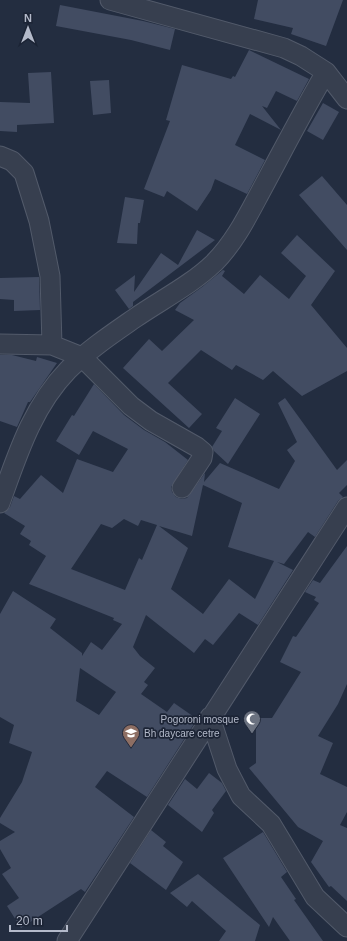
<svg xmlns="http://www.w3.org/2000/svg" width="347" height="941" font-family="Helvetica,sans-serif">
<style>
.building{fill:#424c62;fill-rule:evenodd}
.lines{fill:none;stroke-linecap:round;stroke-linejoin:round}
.street-casing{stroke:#525a6a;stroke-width:21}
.street{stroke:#373f4f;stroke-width:19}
.labels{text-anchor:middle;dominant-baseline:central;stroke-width:3.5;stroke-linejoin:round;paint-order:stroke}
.poi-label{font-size:10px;fill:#b4baca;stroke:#1c2435;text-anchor:end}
</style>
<rect width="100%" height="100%" fill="#232d40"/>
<path class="building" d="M258 0H343L326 46 291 34 293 28 254 19Z
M60 5 143 21 175 29 170 50 131 40 56 26Z
M249 50 309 79 297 101 276 91 267 108 262 106 281 130 250 114 235 145 265 160 247 194 215 179 211 190 197 211 167 191 164 197 144 189 170 121 166 120 182 65 231 79 233 76 235 77Z
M51 72 54 123 17 125V132L0 131V102L30 103 28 73Z
M109 80 111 113 93 115 90 81Z
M323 103 339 112 323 140 307 131Z
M322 176 347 205V250L299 195Z
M125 197 144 200 140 223H138L137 244 117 243Z
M197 230 215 240 133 302V306L129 309 115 290 135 275 134 292 161 253 178 265Z
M297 235 335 271 311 305 347 348V371L302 396 273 371 263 380 236 365 232 370 201 350 168 383 202 414 189 428 123 368 149 339 162 351 194 320 175 310 180 303 202 287 223 270 225 271 222 276 244 294 260 275 289 299 306 276 281 253Z
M39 277 40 310 14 311V300L0 299V278Z
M0 355H12L36 361 37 357 57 363 30 402H28L17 427 0 421Z
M94 384 124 415 144 430 165 442 188 460 171 487 172 492 176 497 182 499 187 498 205 473 204 482 220 463 279 489 295 461 287 450 297 442 278 403 285 398 337 470 347 460V485L339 493 343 497 338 501 315 537 308 532 284 564 277 562 293 570 258 625 239 613 213 645 205 639 194 653 146 615 133 647 140 656 155 668 144 682 148 685 141 694 167 712 174 703 197 719 147 797 107 771 95 787 134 817 85 892 81 889 21 928 7 906 19 898 2 874 11 868 0 849V841L15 832 0 823V818L22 782 32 752 9 743 14 725 0 717V614L13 591 56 619 50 628 82 653V656L91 642 102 650 122 624 113 620 114 618 29 584 46 556 29 545 31 541 20 534 25 526 4 513 10 507 14 496 20 499 41 475 63 493 77 459 113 472 128 449 93 431 79 455 56 441 72 415 74 416ZM203 485 242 503 228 547 274 561 255 599 229 579 203 614 171 589 188 548 159 526 192 536ZM124 519 138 526 141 520 157 525 142 560 139 558 125 590 71 569 101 524 112 528ZM80 668 116 692 99 715 76 701Z
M235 398 260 414 228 464 214 451 212 447 222 431 216 428Z
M347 546V684L338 704 318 736 333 743 320 774 347 787V812L340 825 347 828V901L331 886 329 887 311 862 323 841 298 827 249 768 256 763V718H272L301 672 280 662 293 636 296 637 319 603 314 600 316 597 305 592 313 580 320 583Z
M209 773 222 783 226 791 212 810 214 813 202 832 168 805 185 779 197 789Z
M151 830 166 842 163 846 183 862 166 890 130 863Z
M263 832 287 872 281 877 296 899 294 900 323 941H290L273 917 269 927 223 858Z
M198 874 260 925 255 941H219L226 931 192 901 187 907 170 893Z"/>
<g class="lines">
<g class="street-casing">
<path id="street" d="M110 0 284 48 301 56 326 72 347 99
M0 156 12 161 24 173 39 221 50 276 52 345
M0 344 52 345 82 357 131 406 151 421 197 447 203 452 202 458 182 488
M0 503C17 456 32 407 68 370 88 350 112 334 135 318 161 300 191 285 214 263 235 242 248 215 262 189 283 150 303 111 326 72
M210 717 227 769 241 796 271 824 315 897 347 927
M67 941 347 507"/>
</g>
<use href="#street" class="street"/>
</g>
<defs>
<g id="mosque-pin" transform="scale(0.9)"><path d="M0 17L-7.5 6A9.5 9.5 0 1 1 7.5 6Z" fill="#6b7280" stroke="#1c2435"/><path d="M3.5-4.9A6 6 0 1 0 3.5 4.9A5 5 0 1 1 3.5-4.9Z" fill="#fff"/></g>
<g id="school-pin" transform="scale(0.9)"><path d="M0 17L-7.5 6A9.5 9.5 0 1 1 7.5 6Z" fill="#8d6e63" stroke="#1c2435"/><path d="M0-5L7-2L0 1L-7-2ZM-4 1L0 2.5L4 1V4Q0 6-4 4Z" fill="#fff"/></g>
</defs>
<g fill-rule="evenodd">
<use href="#mosque-pin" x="252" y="719"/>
<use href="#school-pin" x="131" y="733"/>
</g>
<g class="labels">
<g class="poi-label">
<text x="239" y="719">Pogoroni mosque</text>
<text x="144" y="733" text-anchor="start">Bh daycare cetre</text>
</g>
</g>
<g transform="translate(28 28)" stroke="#1c2435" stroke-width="3" paint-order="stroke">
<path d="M0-3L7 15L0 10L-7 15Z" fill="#b4baca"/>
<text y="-6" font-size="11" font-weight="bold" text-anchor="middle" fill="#b4baca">N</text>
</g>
<path d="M10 925v6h57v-6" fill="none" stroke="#b4baca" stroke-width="2"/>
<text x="16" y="925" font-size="12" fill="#b4baca" stroke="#1c2435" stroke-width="3" paint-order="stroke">20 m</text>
</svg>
